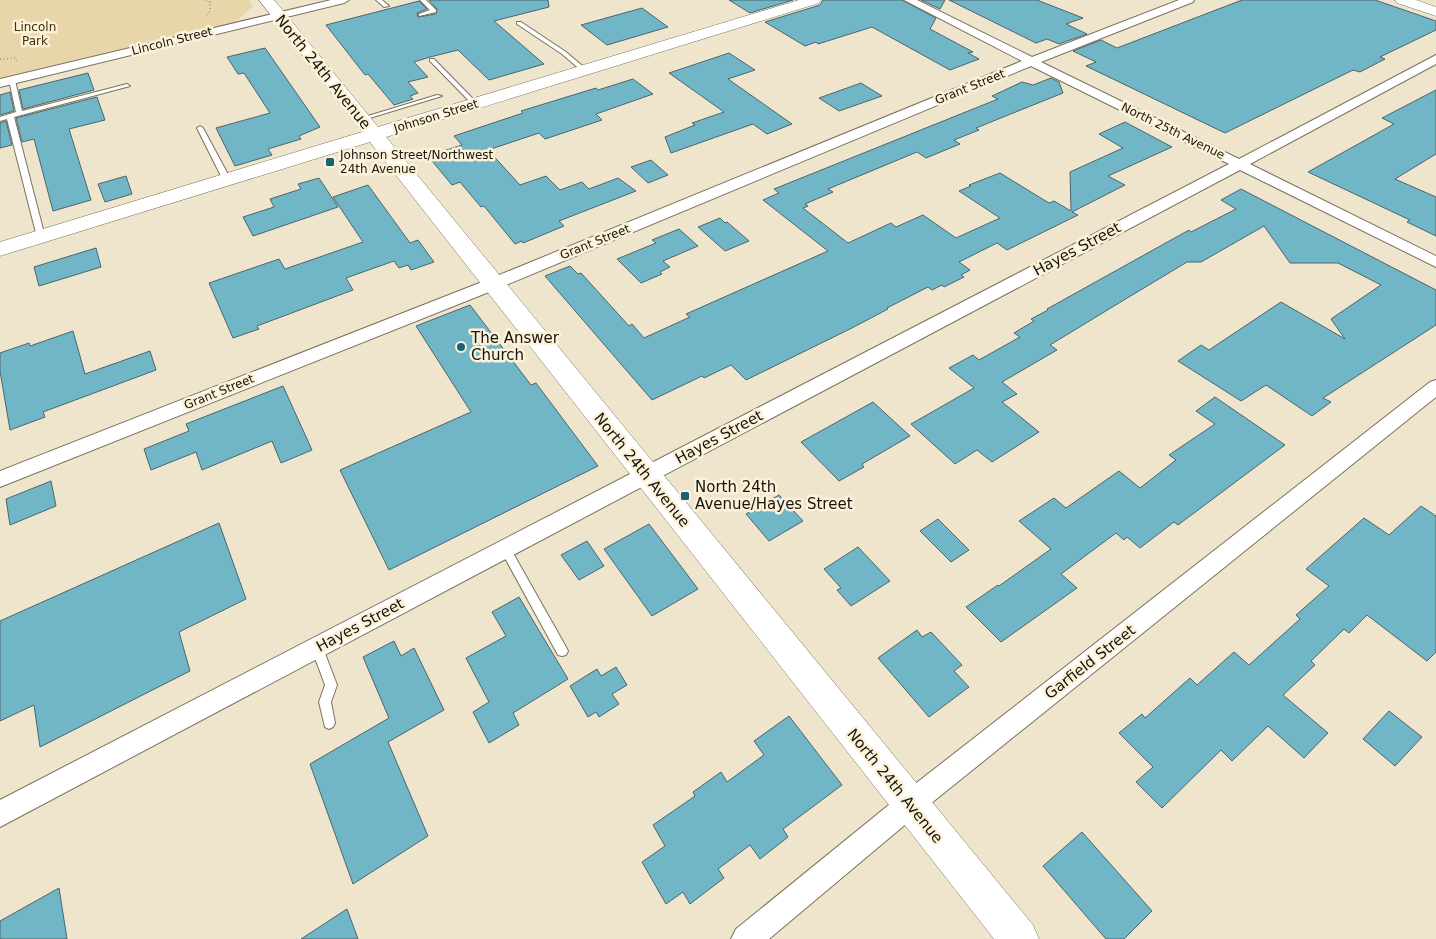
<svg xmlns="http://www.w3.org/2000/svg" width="1436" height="939" font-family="'DejaVu Sans',sans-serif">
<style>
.green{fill:#e8d5aa}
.building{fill:#70b6c7;stroke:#4b656c}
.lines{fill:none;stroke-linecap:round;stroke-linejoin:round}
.lane-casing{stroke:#7b725d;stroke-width:2}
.street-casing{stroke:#7b725d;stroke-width:2}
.secondary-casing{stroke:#7b725d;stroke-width:1}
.path{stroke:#aaa28f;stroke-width:2;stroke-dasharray:1 2.5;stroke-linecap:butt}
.lane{fill:#fff;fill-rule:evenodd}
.street{fill:#fff;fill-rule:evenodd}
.secondary{fill:#fff;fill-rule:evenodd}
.poi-dot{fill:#1b6272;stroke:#fcf2da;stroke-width:2}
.labels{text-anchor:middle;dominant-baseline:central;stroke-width:5;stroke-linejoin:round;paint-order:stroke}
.far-park-label{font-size:12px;fill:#3f2f02;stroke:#fcf2da}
.far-street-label{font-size:12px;fill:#18140c;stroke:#fcf2da}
.far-poi-label{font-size:12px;fill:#18140c;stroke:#fcf2da;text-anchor:start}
.street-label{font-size:15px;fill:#18140c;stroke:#fcf2da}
.poi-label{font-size:15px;fill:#18140c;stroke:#fcf2da;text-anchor:start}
</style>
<rect width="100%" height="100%" fill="#efe5cd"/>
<path class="green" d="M0 0H249L253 6 236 21 0 78Z"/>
<path class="building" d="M429 0H548L549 7 494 21 544 64 489 80 458 50 430 57 414 62 428 77 408 82 418 93 410 96 413 99 394 105 368 74 365 75 326 25 419 1 427 9 417 13 418 17 436 14 437 9Z
M729 0H793L750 13Z
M823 0H902L936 18 930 29 973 52 968 53 979 59 950 70 872 27 818 44 816 42 805 46 765 22 820 5Z
M921 0H945L940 9Z
M949 0H1037L1083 18 1066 24 1087 34 1059 44 1047 39 1036 43Z
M1242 0H1375L1436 21V30L1380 57 1385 59 1360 72 1353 70 1225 133 1086 66 1096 62 1073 51 1101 40 1117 48Z
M642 8 668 27 607 45 581 25Z
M265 48 320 127 299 136 301 139 268 149 272 155 235 166 216 128 270 113 244 73 238 74 227 57Z
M729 53 755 70 728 79 792 124 767 134 753 124 671 153 665 137 695 125 692 123 724 112 669 73Z
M88 73 94 90 23 109 19 90Z
M1051 78 1059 82 1063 93 976 128 979 130 954 140 960 144 926 158 917 152 828 189 833 192 805 204 808 206 803 208 848 243 891 223 896 227 923 215 956 238 1000 218 959 191 971 186 969 185 1000 173 1049 203 1054 201 1071 211 1070 172 1123 148 1099 134 1125 122 1172 147 1108 176 1125 185 1072 212 1078 215 1007 250 997 243 959 262 970 270 961 275 964 277 944 287 942 285 932 290 928 287 887 308 888 309 852 328 746 380 731 365 704 378 702 376 652 400 545 276 570 266 578 274 581 273 629 326 632 324 644 338 690 317 686 314 828 251 763 200 779 193 774 189 998 99 992 96 1022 82 1033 85Z
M633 79 653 94 596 114 602 120 545 139 539 133 488 150 520 185 546 176 560 190 582 182 589 189 618 178 636 191 559 221 564 226 523 243 522 241 515 244 484 206 481 207 460 182 452 185 428 156 462 145 454 136 523 113 521 111 596 88 598 90Z
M861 83 882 96 839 111 819 98Z
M1436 90V154L1395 179 1436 197V236L1407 222 1410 220 1308 172 1394 124 1382 118Z
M10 92 14 111 0 115V95Z
M97 97 105 120 69 129 91 200 53 211 34 139 22 142 16 118Z
M6 121 12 145 0 148V123Z
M651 160 668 175 648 183 631 167Z
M126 176 132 194 105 202 98 184Z
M319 178 338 207 253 236 243 217 274 207 270 199 301 189 298 184Z
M368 185 410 243 418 240 434 262 411 270 408 265 399 268 394 261 346 278 353 290 257 326 259 329 233 338 209 283 279 259 285 269 363 242 333 197Z
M1241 189 1436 290V325L1323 398 1331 402 1312 416 1266 385 1241 401 1178 361 1201 345 1209 350 1281 302 1345 339 1331 319 1381 285 1338 263H1290L1264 226 1201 262H1187L1114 306 1050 345 1057 350 1002 382 1017 394 1002 402 1039 432 992 462 977 450 955 464 911 424 974 388 949 368 973 355 979 360 1020 337 1014 333 1034 321 1031 319 1048 310 1047 309 1189 230 1191 232 1236 209 1221 200Z
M720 218 725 223 727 222 749 241 725 251 698 227Z
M679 229 698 246 663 261 670 267 660 272 662 274 641 283 617 259 656 243 652 240Z
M96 248 101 267 39 286 34 267Z
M470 305 531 385 536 383 598 466 389 570 340 470 471 412 416 326Z
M73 331 85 374 150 351 156 370 43 412 45 417 10 430 0 371V353L29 343 30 346Z
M283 386 312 450 281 463 272 441 202 470 196 452 151 470 144 449 189 431 186 424Z
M1215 397 1285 445 1178 525 1174 522 1140 548 1127 537 1124 540 1116 533 1061 574 1077 588 1001 642 966 607 998 585 999 586 1051 549 1019 521 1054 498 1066 508 1119 471 1140 488 1176 460 1169 455 1215 424 1196 411Z
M873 402 910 436 862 464 864 467 839 481 801 442Z
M51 481 56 506 10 525 6 499Z
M779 495 803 521 769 541 746 514Z
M1421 506 1436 516V652L1427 661 1367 615 1349 633 1344 629 1311 661 1315 665 1283 695 1328 733 1304 758 1268 726 1232 761 1221 750 1162 808 1136 782 1153 767 1119 733 1142 714 1145 718 1190 678 1197 685 1234 652 1249 665 1300 619 1296 615 1329 586 1306 569 1364 518 1389 535Z
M938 519 969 550 951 562 920 531Z
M219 523 246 599 179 632 190 671 40 747 34 705 0 721V621Z
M649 524 698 589 652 616 604 549Z
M587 541 604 566 579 580 561 555Z
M858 547 890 581 851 606 837 590 841 588 824 569Z
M519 597 568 679 513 713 519 725 489 743 473 712 489 702 466 658 506 636 492 612Z
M917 630 922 637 931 632 962 665 954 671 969 687 929 717 878 658Z
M394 641 401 656 414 648 444 710 388 742 428 836 353 884 310 764 389 718 363 657Z
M616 667 627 685 612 694 619 704 599 717 596 712 588 717 570 686 597 669 601 676Z
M1389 711 1422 737 1395 766 1363 739Z
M789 716 842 785 783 829 788 837 760 859 750 845 718 869 724 878 690 904 683 892 666 904 642 862 665 846 653 825 695 796 693 792 721 772 727 782 764 755 754 741Z
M1082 832 1152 911 1124 939H1106L1043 866Z
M59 888 67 939H0V921Z
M347 909 358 939H301Z"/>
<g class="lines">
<g class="lane-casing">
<path id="lane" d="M376 0H382L389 6 384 7Z
M420 0H426L436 10V12L419 16V14L430 10Z
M517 22H521L566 52 586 69V71H582L562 54 517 24Z
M430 59H434L477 103V105H473L430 61Z
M12 78 15 80 22 111 127 84 130 86 14 117 45 237 41 239 37 237 7 119 0 121V117L16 112 9 80Z
M437 95 442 96 363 120 358 119Z
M200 126 203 128 231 180 230 182 223 180 197 128Z
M505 544 509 546 566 647 568 651 566 655 562 656 558 655 500 549 501 546Z
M317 642 321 643 337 685 331 702 335 723 333 727 329 729 325 727 319 702 325 685 311 647 313 643Z"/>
</g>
<g class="street-casing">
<path id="street" d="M331 0H349L344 3 0 87V79Z
M904 0H917L1032 57 1179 0H1194L1193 2 1041 62 1239 159 1436 55V64L1250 164 1436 256V267L1240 170 0 827V800L1229 164 1031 66 499 288 0 487V471L487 280 1022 61Z
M1436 380V397L919 813 769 939H731L736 929 901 795 1430 382Z"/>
</g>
<g class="secondary-casing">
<path id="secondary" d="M259 0H274L378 127 799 0H821L819 3 386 137 1033 925 1039 939H994L370 142 0 256V242L362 132Z
M1395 0H1416L1436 7V16L1397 3Z"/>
</g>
<path class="path" d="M206 0 210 2V11L206 16
M0 59 15 58 17 61"/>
<use href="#lane" class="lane"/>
<use href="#street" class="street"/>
<use href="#secondary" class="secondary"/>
</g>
<g class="poi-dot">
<rect x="325" y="157" width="10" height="10" rx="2.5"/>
<circle cx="461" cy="347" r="5"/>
<rect x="680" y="491" width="10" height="10" rx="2.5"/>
</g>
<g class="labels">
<g class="far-park-label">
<text x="35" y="27">Lincoln<tspan x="35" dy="14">Park</tspan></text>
</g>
<g class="far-street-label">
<text transform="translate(172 41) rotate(-14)">Lincoln Street</text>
<text transform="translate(970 87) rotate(-22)">Grant Street</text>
<text transform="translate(436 116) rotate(-17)">Johnson Street</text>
<text transform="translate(1173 131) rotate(26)">North 25th Avenue</text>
<text transform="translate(595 242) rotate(-22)">Grant Street</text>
<text transform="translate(219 392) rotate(-22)">Grant Street</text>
</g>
<g class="far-poi-label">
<text x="340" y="155">Johnson Street/Northwest<tspan x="340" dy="14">24th Avenue</tspan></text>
</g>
<g class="street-label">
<text transform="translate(323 72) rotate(51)">North 24th Avenue</text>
<text transform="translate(1077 249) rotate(-28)">Hayes Street</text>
<text transform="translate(719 437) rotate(-28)">Hayes Street</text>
<text transform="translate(642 470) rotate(51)">North 24th Avenue</text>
<text transform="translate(360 625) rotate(-28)">Hayes Street</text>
<text transform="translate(1090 662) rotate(-38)">Garfield Street</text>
<text transform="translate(895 786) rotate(51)">North 24th Avenue</text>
</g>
<g class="poi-label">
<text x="471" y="338">The Answer<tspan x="471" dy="17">Church</tspan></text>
<text x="695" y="487">North 24th<tspan x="695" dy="17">Avenue/Hayes Street</tspan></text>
</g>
</g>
</svg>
